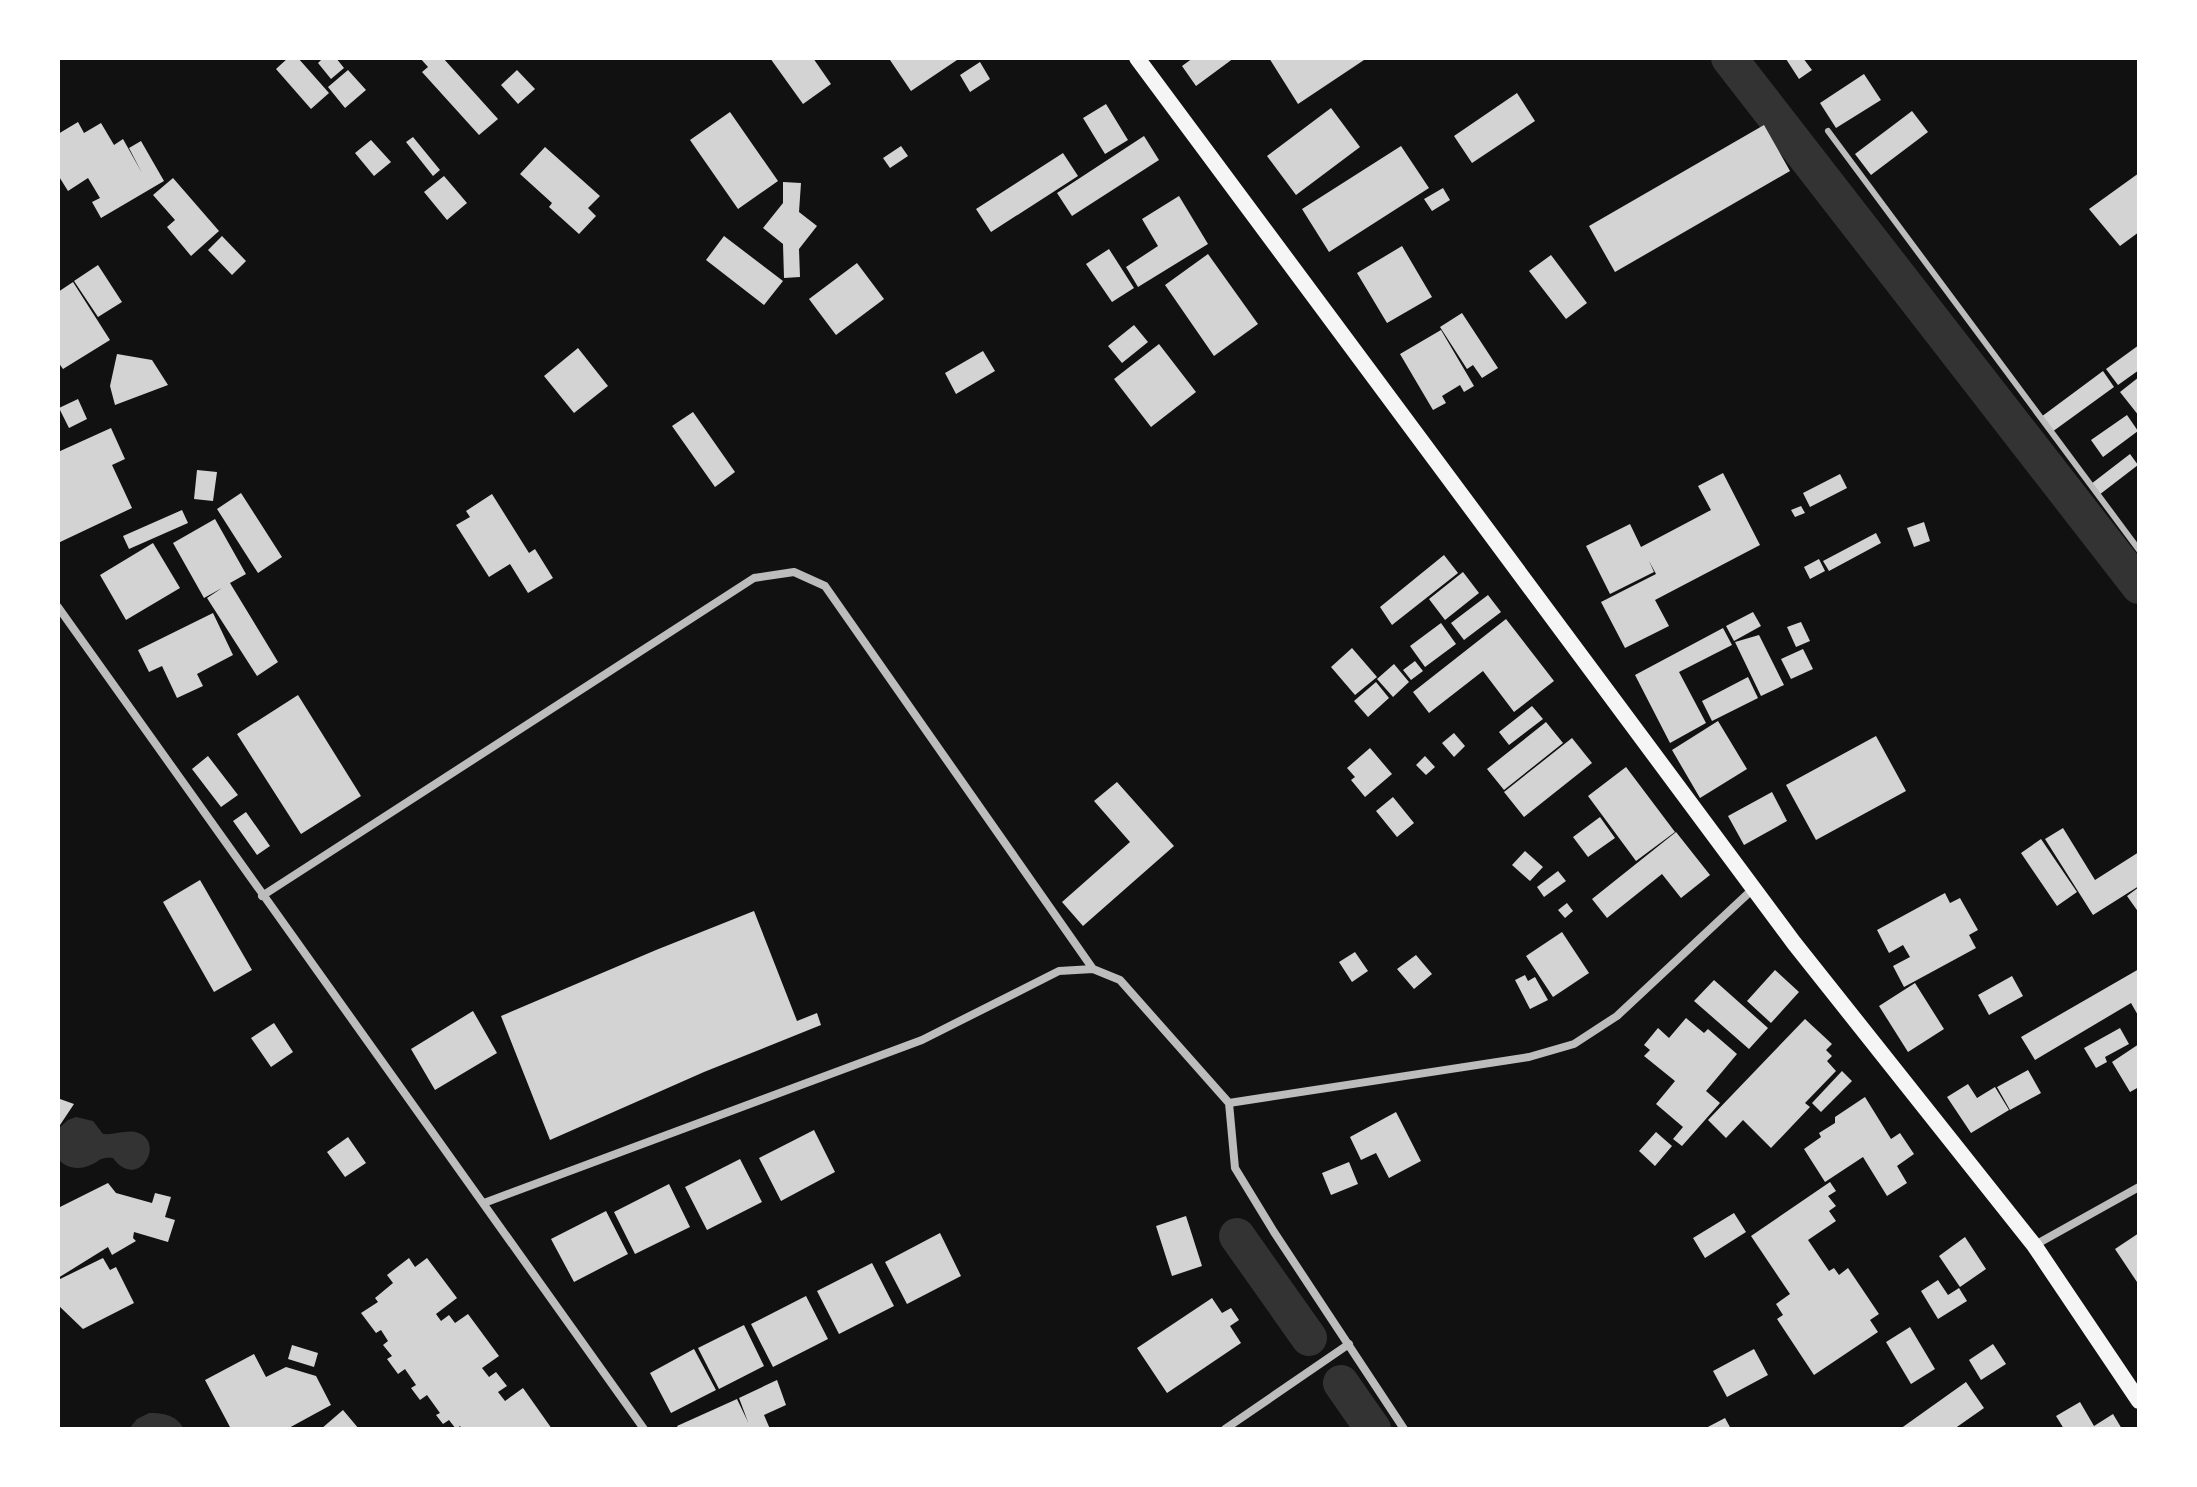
<svg xmlns="http://www.w3.org/2000/svg" width="2197" height="1487" font-family="'Roboto Condensed',sans-serif">
<style>
.water{fill:#333}
.lines{fill:none;stroke-linecap:round;stroke-linejoin:round}
.canal{stroke:#333;stroke-width:36}
.building{fill:#d3d3d3}
.service{stroke:#bcbcbc;stroke-width:6}
.minor{stroke:#bcbcbc;stroke-width:8}
.secondary{stroke:#f5f5f5;stroke-width:16}
</style>
<rect width="100%" height="100%" fill="#111"/>
<path class="water" d="M76 1117 93 1121 103 1134C114 1135 125 1130 135 1132 168 1139 139 1193 113 1158 97 1157 101 1162 88 1166 79 1170 62 1168 58 1157 56 1150 58 1137 58 1129L68 1120Z
M149 1413C164 1413 176 1415 184 1429H129L137 1419Z"/>
<g class="lines">
<path class="canal" d="M1729 58 2139 586
M1237 1236 1309 1338
M1341 1383 1373 1429"/>
</g>
<path class="building" d="M288 58H298L329 93 311 109 276 69Z
M323 58H336L344 68 331 79 318 63Z
M420 58H443L498 119 479 135 422 72 428 67Z
M770 58H813L831 84 803 104Z
M893 58H960L911 91 890 60Z
M1193 58H1234L1196 86 1182 66Z
M1269 58H1367L1298 104Z
M1788 58H1803L1812 70 1799 79 1786 59Z
M980 62 990 79 970 92 960 75Z
M348 70 366 90 345 108 328 87Z
M517 70 535 89 518 104 501 85Z
M1864 74 1881 100 1836 128 1820 103Z
M1517 93 1535 121 1472 163 1454 136Z
M1106 104 1128 140 1105 154 1083 118Z
M1331 108 1360 147 1296 195 1267 156Z
M1912 111 1928 132 1871 175 1855 154Z
M730 112 778 181 738 209 690 140Z
M78 122 84 133 101 123 114 145 123 139 142 173 129 148 141 141 164 181 101 218 92 202 100 198 88 178 68 191 58 175V134Z
M1764 125 1790 171 1615 272 1589 226Z
M1144 136 1159 160 1072 216 1057 193Z
M413 137 440 170 433 176 406 142Z
M371 140 391 162 374 176 355 153Z
M901 146 908 156 890 168 883 158Z
M1401 146 1429 188 1329 252 1302 209Z
M545 147 600 196 588 208 596 216 579 234 549 207 552 203 520 174Z
M1063 153 1078 176 991 232 976 209Z
M2139 173V232L2120 246 2089 209Z
M444 176 467 203 447 220 424 192Z
M173 178 219 231 191 256 167 227 175 220 153 195Z
M783 182 801 183 799 212 817 226 799 249 800 277 784 278 783 244 763 228 783 203Z
M1443 188 1450 200 1432 211 1424 199Z
M1179 196 1208 244 1138 287 1126 267 1158 246 1142 219Z
M222 236 246 261 232 275 208 250Z
M724 236 783 281 764 305 706 260Z
M1402 246 1432 297 1387 323 1357 273Z
M1109 249 1134 288 1112 302 1086 264Z
M1208 254 1258 324 1214 356 1165 285Z
M1551 255 1587 303 1566 319 1529 271Z
M857 263 884 299 836 335 809 299Z
M98 265 122 302 98 317 74 281Z
M73 282 110 340 63 369 58 362V292Z
M1462 313 1498 368 1482 378 1473 365 1467 369 1440 327Z
M1134 325 1148 342 1122 363 1108 346Z
M1441 330 1474 386 1464 392 1460 385 1442 396 1446 403 1433 410 1400 354Z
M1159 344 1196 392 1151 427 1114 379Z
M2139 345V370L2118 385 2106 369Z
M578 348 608 386 574 413 544 376Z
M983 351 995 371 956 394 945 373Z
M117 354 152 360 168 385 115 405 110 386Z
M2103 371 2114 387 2052 432 2041 417Z
M2139 377V416L2120 392Z
M78 399 87 419 69 428 59 408Z
M693 412 735 472 715 487 672 426Z
M2127 415 2138 431 2103 457 2091 440Z
M111 428 125 459 112 465 132 508 58 543V452Z
M2130 454 2138 465 2099 495 2091 484Z
M197 470 217 472 213 501 194 499Z
M1723 473 1760 545 1655 600 1669 626 1625 648 1601 602 1656 574 1649 561 1654 572 1610 594 1586 546 1630 524 1641 547 1711 510 1698 486Z
M1840 474 1847 488 1810 507 1803 493Z
M241 493 282 557 258 573 217 509Z
M492 494 529 553 535 549 553 578 528 593 510 564 489 577 456 525 470 517 466 511Z
M1801 506 1805 513 1795 517 1791 510Z
M182 510 188 523 129 549 123 536Z
M215 519 246 574 230 583 278 662 257 676 207 598 222 588 204 598 173 543Z
M1924 522 1930 541 1914 547 1907 528Z
M1876 533 1881 543 1829 571 1823 561Z
M153 543 180 588 126 620 100 575Z
M1444 555 1458 573 1392 625 1380 607Z
M1819 559 1825 571 1810 579 1804 567Z
M1463 572 1479 593 1445 620 1429 599Z
M1488 595 1501 612 1464 640 1451 623Z
M1753 612 1761 626 1734 641 1726 626Z
M213 613 233 655 197 674 203 686 177 698 162 666 149 672 138 650Z
M1506 619 1554 681 1514 712 1483 671 1429 713 1413 692Z
M1801 622 1810 641 1796 647 1787 627Z
M1441 623 1456 644 1425 667 1410 646Z
M1723 628 1732 645 1679 672 1706 723 1670 743 1635 675Z
M1759 635 1784 685 1761 696 1735 642Z
M1352 648 1377 677 1355 695 1331 667Z
M1803 649 1813 669 1791 679 1781 659Z
M1415 661 1423 671 1411 680 1403 670Z
M1394 664 1409 682 1393 697 1377 679Z
M1748 677 1758 698 1712 721 1702 701Z
M1376 682 1389 698 1368 717 1354 701Z
M298 695 361 796 301 834 237 734Z
M1532 706 1543 719 1509 745 1499 732Z
M1718 721 1747 769 1700 798 1672 750Z
M1546 722 1563 743 1504 790 1487 769Z
M1454 733 1465 746 1454 757 1442 743Z
M1876 736 1906 791 1816 840 1786 785Z
M1572 738 1592 763 1524 817 1504 792Z
M1370 748 1392 774 1365 797 1351 780 1355 777 1347 768Z
M208 756 238 795 221 807 192 769Z
M1425 756 1435 767 1426 775 1416 765Z
M1626 767 1675 832 1636 861 1588 796Z
M1117 782 1174 846 1083 926 1062 902 1130 842 1094 801Z
M1772 792 1787 821 1744 845 1728 816Z
M1393 797 1414 823 1397 837 1376 811Z
M246 812 270 846 257 855 233 821Z
M1600 817 1615 838 1588 857 1573 837Z
M2063 828 2095 880 2139 852V886L2093 915 2045 839Z
M1676 832 1710 875 1681 898 1662 874 1607 918 1592 899Z
M2041 839 2077 892 2057 906 2021 853Z
M1525 851 1543 867 1530 881 1512 865Z
M1558 871 1566 881 1544 897 1537 887Z
M200 880 252 970 214 992 163 902Z
M2139 887V913L2127 896Z
M1945 893 1950 903 1960 898 1978 930 1969 935 1976 948 1904 987 1893 966 1910 957 1903 945 1889 953 1877 930Z
M1567 903 1573 911 1565 918 1558 910Z
M754 911 797 1021 817 1013 821 1025 704 1072 550 1140 501 1016 656 950Z
M1562 932 1589 973 1553 997 1526 956Z
M1355 952 1368 971 1352 982 1339 962Z
M1416 955 1432 974 1414 989 1397 969Z
M2139 969V1017L2131 1003 2035 1060 2021 1037Z
M1775 970 1799 992 1771 1023 1747 1001Z
M1525 975 1528 981 1535 977 1548 1000 1530 1009 1515 980Z
M2012 976 2023 996 1989 1015 1978 995Z
M1714 980 1768 1028 1749 1049 1694 1001Z
M1915 983 1944 1029 1908 1052 1879 1006Z
M473 1011 497 1053 435 1090 411 1049Z
M1686 1018 1704 1033 1708 1029 1737 1054 1706 1091 1720 1103 1682 1146 1673 1139 1683 1127 1656 1104 1675 1081 1644 1056 1650 1050 1644 1045 1658 1028 1669 1038Z
M1805 1019 1832 1044 1826 1050 1832 1056 1827 1061 1836 1071 1805 1103 1810 1107 1771 1148 1743 1120 1726 1138 1708 1120Z
M274 1023 293 1052 271 1067 251 1038Z
M2120 1028 2129 1044 2105 1057 2107 1062 2096 1068 2084 1048Z
M2139 1044V1087L2130 1092 2112 1062Z
M2028 1070 2041 1093 2010 1110 1997 1087Z
M1842 1071 1852 1081 1821 1112 1812 1103Z
M1968 1084 1977 1098 1995 1087 2009 1110 1971 1133 1947 1097Z
M1865 1097 1891 1139 1900 1133 1914 1154 1897 1166 1907 1183 1887 1196 1863 1157 1825 1182 1804 1149 1821 1137 1819 1133 1835 1123V1117Z
M60 1099 74 1104 58 1128V1100Z
M1396 1112 1421 1161 1389 1178 1376 1153 1361 1160 1350 1137Z
M814 1130 835 1172 781 1201 759 1158Z
M1656 1132 1672 1146 1655 1166 1639 1151Z
M348 1137 366 1163 345 1177 327 1152Z
M740 1159 762 1202 707 1230 685 1187Z
M1349 1162 1358 1184 1331 1195 1322 1173Z
M1830 1182 1836 1191 1828 1196 1836 1206 1829 1211 1836 1221 1808 1240 1829 1271 1834 1268 1839 1275 1848 1268 1879 1314 1870 1320 1878 1332 1814 1375 1777 1319 1783 1315 1776 1304 1790 1294 1751 1236Z
M108 1183 116 1193 152 1203 155 1193 171 1197 165 1217 175 1220 168 1242 134 1232 133 1238 136 1241 112 1255 108 1247 58 1278V1208Z
M669 1184 690 1227 635 1254 614 1212Z
M606 1211 628 1254 574 1282 551 1239Z
M1734 1213 1746 1232 1705 1258 1693 1238Z
M1186 1216 1202 1266 1172 1276 1156 1226Z
M940 1233 961 1276 907 1304 885 1262Z
M2139 1233V1285L2115 1249Z
M1965 1237 1986 1269 1960 1287 1939 1256Z
M103 1258 110 1270 116 1267 134 1303 83 1329 58 1305V1280Z
M409 1258 415 1267 427 1258 457 1298 436 1314 441 1321 449 1315 455 1323 468 1314 499 1356 482 1368 489 1377 496 1372 507 1386 498 1392 505 1401 523 1388 552 1429H462L460 1426 456 1429 449 1420 443 1424 436 1415 440 1413 427 1395 420 1400 411 1388 416 1385 405 1369 398 1374 387 1359 392 1356 383 1345 388 1341 381 1330 376 1333 361 1313 378 1302 375 1298 393 1283 387 1275Z
M872 1263 894 1306 839 1334 817 1291Z
M1938 1280 1948 1295 1959 1288 1967 1301 1938 1319 1921 1291Z
M806 1296 828 1339 773 1367 751 1324Z
M1212 1298 1222 1313 1231 1308 1239 1320 1230 1326 1241 1343 1167 1393 1137 1348Z
M744 1325 764 1366 719 1389 698 1348Z
M1910 1327 1935 1369 1911 1384 1886 1342Z
M1993 1344 2006 1364 1981 1380 1969 1360Z
M292 1345 318 1353 314 1367 288 1359Z
M694 1349 716 1390 671 1413 650 1373Z
M1754 1349 1768 1375 1727 1397 1713 1371Z
M254 1354 266 1377 286 1367 316 1376 331 1405 287 1429H231L205 1380Z
M777 1380 786 1405 764 1415 770 1429H679L677 1426 737 1399 748 1422 739 1398Z
M1966 1382 1984 1408 1954 1429H1900Z
M2080 1402 2094 1426 2113 1414 2122 1429H2064L2056 1416Z
M343 1410 359 1429H321Z
M1725 1418 1731 1429H1704Z"/>
<g class="lines">
<path class="service" d="M1828 131 2139 550"/>
<path class="minor" d="M58 607 644 1429
M262 896 754 578 794 572 825 586 1093 969
M1229 1103 1529 1057 1574 1044 1617 1016 1754 888
M484 1203 922 1040 1059 971 1093 969 1120 980 1229 1103 1235 1168 1274 1232 1404 1429
M2035 1245 2139 1187
M1225 1429 1349 1344"/>
<path class="secondary" d="M1137 58 1794 943 2034 1245 2139 1401"/>
</g>
<rect width="2197" height="1487" fill="none" stroke="#ffffff" stroke-width="120"/>
</svg>
